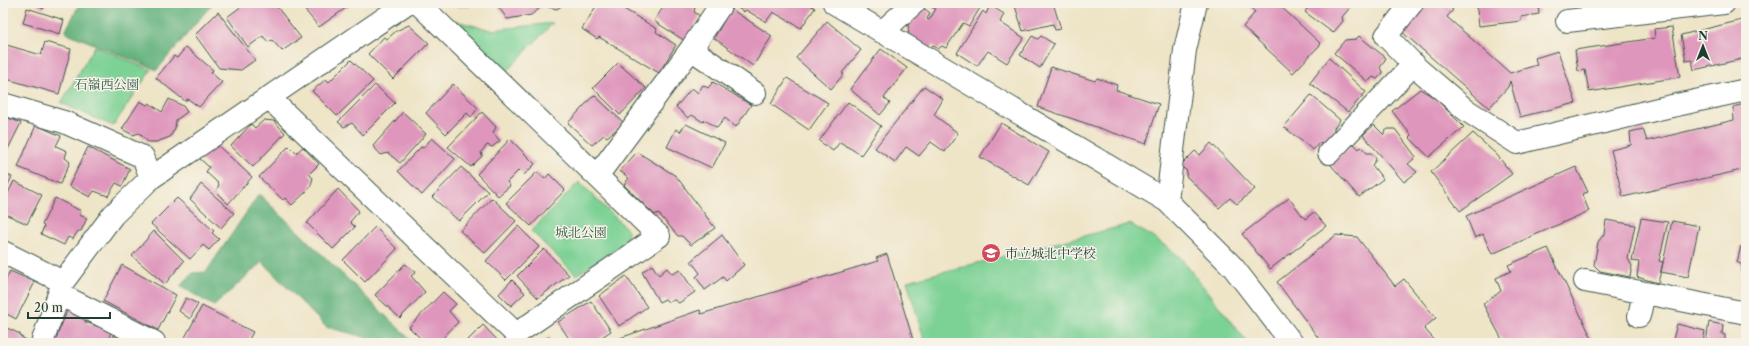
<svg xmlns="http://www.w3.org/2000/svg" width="1749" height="346" font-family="'Libre Caslon Text','Noto Serif JP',serif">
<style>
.green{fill:#7cd194;stroke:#4e8764}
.forest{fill:#65b37e;stroke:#427859}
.building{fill:#df96bc}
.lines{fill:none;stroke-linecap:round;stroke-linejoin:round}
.street-casing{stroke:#3e564a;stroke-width:24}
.street{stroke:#fff;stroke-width:22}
.labels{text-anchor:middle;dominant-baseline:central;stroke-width:3;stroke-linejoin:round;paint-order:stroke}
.park-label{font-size:13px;fill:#325b47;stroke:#f7f3e8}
.poi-label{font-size:13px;fill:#1f3d34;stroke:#f7f3e8;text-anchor:start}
</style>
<rect width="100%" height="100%" fill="#f7f3e8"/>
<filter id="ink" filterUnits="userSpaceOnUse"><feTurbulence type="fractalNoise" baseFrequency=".025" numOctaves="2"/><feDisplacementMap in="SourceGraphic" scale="8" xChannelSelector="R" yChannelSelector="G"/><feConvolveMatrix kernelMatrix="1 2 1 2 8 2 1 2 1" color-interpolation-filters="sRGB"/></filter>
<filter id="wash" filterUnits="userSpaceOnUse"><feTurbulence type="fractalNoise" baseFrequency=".012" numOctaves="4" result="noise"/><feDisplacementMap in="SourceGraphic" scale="16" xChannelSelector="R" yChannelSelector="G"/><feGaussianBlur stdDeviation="0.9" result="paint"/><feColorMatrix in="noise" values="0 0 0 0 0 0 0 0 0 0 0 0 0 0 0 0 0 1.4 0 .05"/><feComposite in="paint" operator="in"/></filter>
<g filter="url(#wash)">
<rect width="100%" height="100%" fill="#eee4c6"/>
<path class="green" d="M452 20 491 30 553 23 506 72Z
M95 46 151 70 113 126 61 103Z
M579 182 628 230 626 243 576 275 531 231Z
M1130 224 1153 237 1179 256 1248 343H925L907 281Z"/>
<path class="forest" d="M80 3H213L157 70 65 32Z
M259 194 414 343H368L365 337 326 327 262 262 214 306 180 286 193 273 206 272Z"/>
<g id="blocks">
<path class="building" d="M34 3H47L43 9Z
M246 3H274L301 38 282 51 272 40 268 42 263 36 248 47 227 17Z
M299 3H353L319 27Z
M447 3H475L469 7H459Z
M496 3H565L557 9 548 7 545 4 531 15 507 19Z
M598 3H614L657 29 656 32 676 45 659 73 599 37 597 39 582 29Z
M666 3H687L695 8 694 12 700 16 685 41 654 21Z
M736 3H807L815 8 801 28 773 12 766 22 746 10 744 12 735 6Z
M934 3 949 4 983 3 969 26 963 23 946 48 942 46 938 49 933 45 930 49 909 36 908 25 913 18 925 9 930 13 927 19 929 20 936 9 931 7Z
M1014 3H1053L1061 29 1055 30 1053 24 1023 31Z
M1256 3H1277L1321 44 1293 73 1243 27 1255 12 1250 7Z
M1311 3H1354L1342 17 1343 21 1333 33 1305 12Z
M1427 3H1445L1453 10 1447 17 1510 73 1537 65 1535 58 1558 51 1576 103 1520 117 1510 81 1508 87 1489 108 1400 30Z
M1476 3H1538L1539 14 1521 17V21L1479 26Z
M990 5 1004 14 1000 22 1024 38 1007 63 988 51 977 66 957 53 983 11 986 14Z
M27 8 64 20 60 34 23 23Z
M731 9 772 36 753 66 714 38Z
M218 12 255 60 241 70 219 68 195 35Z
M1746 19V58L1694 70 1692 60 1686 61 1681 35Z
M827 21 861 50 842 73 844 74 831 89 796 58Z
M409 25 429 43 393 79 368 54 384 37 387 39 396 31Z
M1672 27 1680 77 1589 92 1585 70 1578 71 1575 50 1655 38 1654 29Z
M1032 36 1038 39 1041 36 1054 44 1040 68 1020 55Z
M1359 36 1386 58 1380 68 1383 73 1377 79 1373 77 1368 82 1334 53 1345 40 1356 39Z
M45 42 71 49 59 94 3 78V44L41 55Z
M186 47 213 70 211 73 222 82 199 107 188 99 185 101 156 78 174 56 177 58Z
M881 49 907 68 884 98 890 103 880 115 850 89Z
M1329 58 1366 92 1348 112 1310 83Z
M351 60 373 81 337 116 312 91 326 79 329 82Z
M618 63 646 88 620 115 593 88Z
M1051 67 1095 81 1097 78 1117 85 1116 90 1159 104 1146 144 1038 107Z
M787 78 828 103 809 130 771 104Z
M713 82 751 105 736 127 725 118 717 128 705 120 703 122 692 115 688 118 676 107 692 88 698 93 703 85 708 88Z
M453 84 478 108 471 117 467 113 446 134 426 113Z
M375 85 395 103 363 135 352 123 344 127 338 122Z
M924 86 943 99 934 115 958 133 945 152 931 142 919 156 906 147 895 162 875 148Z
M1420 89 1435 98 1464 127 1429 157 1409 137 1411 135 1392 111Z
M594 95 624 123 607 137 604 135 592 145 568 123Z
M1311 95 1340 120 1334 128V135L1324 144 1319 143 1313 150 1284 127Z
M169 99 183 106 187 112 176 120 175 128 170 137 156 142H148L139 133 133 135 122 129 140 101 147 105 149 103 162 112Z
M848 102 881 126 861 155 840 142 833 151 819 141Z
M1745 104 1746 169 1623 197 1611 150 1631 145 1630 132 1643 129 1647 141 1734 120 1733 107Z
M403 112 426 134 400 163 388 153 381 155 373 146Z
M482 112 496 127 493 133 500 141 492 147 487 145 481 152 482 156 471 167 448 147Z
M3 116 21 123 3 159Z
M264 120 274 121 285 133 253 167 231 146 251 124 255 128Z
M1001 123 1049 152 1029 185 980 157Z
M686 124 725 143 712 168 667 147 676 129 680 132Z
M36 125 61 136 56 146 67 151 65 158 70 162 60 184 18 167Z
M1374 125 1384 135V132L1388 129H1395L1416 157 1408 164 1417 172 1404 182 1363 135Z
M1473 133 1497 155 1512 174 1460 211 1431 172Z
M432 138 455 159 422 195 398 171 421 147 423 148Z
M510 139 535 164 524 175 519 170 507 182 510 186 498 196 477 174Z
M213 141 252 177 228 204 216 192 219 184 206 172 209 167 198 157Z
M1211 143 1255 189 1237 204 1230 198 1219 208 1186 176 1187 171 1180 166 1195 151 1200 155Z
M1354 144 1359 149 1361 147 1367 153H1371L1375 156 1376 160 1372 165 1383 179 1359 197 1330 164Z
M289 146 296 153 303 147 319 164 309 174 313 178 310 188 292 205 285 198 283 200 259 177Z
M88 147 130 169 122 186 116 183 108 196 94 191 90 197 69 186Z
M637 152 676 176 715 228 691 245 682 236H678L658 213 655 215 624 185 629 178 620 171Z
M461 167 488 192 459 221 432 197Z
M1576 167 1588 192 1582 194 1589 211 1492 254 1483 234 1475 238 1466 216Z
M537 172 545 179 549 174 565 190 531 226 506 203Z
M3 173 12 177 3 194Z
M14 181 42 195 27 224 3 213V203Z
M201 184 234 213 221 228 190 199Z
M338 189 359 211 350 222 355 227 333 249 307 223Z
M55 198 81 211 79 215 87 218 81 231H78L73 239 68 237 64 245 41 234 44 226 42 225Z
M177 198 214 231 212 233 219 239 209 250 203 245 190 259 151 224Z
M492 198 516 221 485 253 460 231Z
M1289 198 1305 219 1314 212 1326 226 1270 269 1242 234Z
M1641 218 1668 222 1659 261 1663 262 1658 283 1637 277 1639 262 1632 261Z
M1606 220 1635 225 1628 259 1632 266 1630 277 1600 271 1594 265 1598 242 1604 234Z
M1672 221 1699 226 1688 277 1661 272Z
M518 226 539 247 506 280 486 261Z
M375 227 397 249 365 282 343 260Z
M154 231 184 261 165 284 132 256Z
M722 235 744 265 726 281 723 277 705 290 696 277 700 273 691 261Z
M1336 235 1357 237 1395 286 1404 279 1436 318 1424 328 1437 343H1322L1277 282Z
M1741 246 1746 247V285L1742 284V265L1737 262Z
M1548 248 1594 343H1504L1483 304 1501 291 1496 278 1511 271 1508 265Z
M544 249 569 275 538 298 517 276Z
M887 254 914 343H614L620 338 700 310 701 314 878 261 876 258Z
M405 264 416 272 411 276 425 292 400 318 375 295Z
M122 265 176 295 158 330 103 301Z
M652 265 659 275 667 268 672 274 680 270 695 292 679 303 674 300 668 302 665 299 659 302 642 272Z
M10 271 35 282 16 319 3 312V286Z
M626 276 647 307 619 326 599 296Z
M512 280 525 293 511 306 499 294Z
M443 292 456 304 449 311 458 322 438 343H425L409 327Z
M186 298 198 304 190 319 179 311Z
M591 301 611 331 593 343H572L558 322Z
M202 306 253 332 247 343H187L183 341Z
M68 309 86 316 85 322 111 331 108 343H54Z
M1709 322 1723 325 1722 334 1725 335V343H1706Z
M1677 324 1705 331 1703 343H1672Z
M483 325 500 343H465Z
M7 328 20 334 21 337 32 343H3V329Z
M113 335 124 339 145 343H110Z
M549 337 553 343H540Z"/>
</g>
</g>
<g filter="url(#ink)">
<use href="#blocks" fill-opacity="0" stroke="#3e564a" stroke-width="1"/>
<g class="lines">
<g class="street-casing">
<path id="street" d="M834 3 1167 201 1233 267 1292 343
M1412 3 1386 36 1417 68 1466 110 1517 143 1658 109 1746 90
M1567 21 1724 3
M882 32 914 3
M691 49 755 93
M269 98 516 334 659 236 418 3
M3 104 64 122 143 157 151 178 113 215 63 282 42 343
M1329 153 1414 64
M597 176 691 49 722 3
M151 178 407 3
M1167 201 1185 50 1196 3
M3 252 63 282
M1585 281 1746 313
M59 294 154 342
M1639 316 1644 293"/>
</g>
<use href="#street" class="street"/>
</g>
</g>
<defs>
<g id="school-disc" transform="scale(1)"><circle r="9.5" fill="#d1495b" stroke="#f7f3e8"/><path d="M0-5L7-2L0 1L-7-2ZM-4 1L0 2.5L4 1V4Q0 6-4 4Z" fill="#fff"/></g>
</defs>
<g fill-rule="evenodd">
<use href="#school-disc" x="991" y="253"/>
</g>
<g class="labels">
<g class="park-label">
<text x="107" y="84">石嶺西公園</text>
<text x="581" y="232">城北公園</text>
</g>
<g class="poi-label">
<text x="1005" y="253">市立城北中学校</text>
</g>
</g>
<rect width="1749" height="346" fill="none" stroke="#f7f3e8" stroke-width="16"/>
<g transform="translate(1703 46)" stroke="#f7f3e8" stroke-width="3" paint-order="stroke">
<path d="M0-3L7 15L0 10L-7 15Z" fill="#1f3d34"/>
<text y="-6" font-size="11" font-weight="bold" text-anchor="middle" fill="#1f3d34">N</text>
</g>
<path d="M28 312v6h82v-6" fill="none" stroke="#1f3d34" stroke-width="2"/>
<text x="34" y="312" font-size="12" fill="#1f3d34" stroke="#f7f3e8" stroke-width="3" paint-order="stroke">20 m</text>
</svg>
